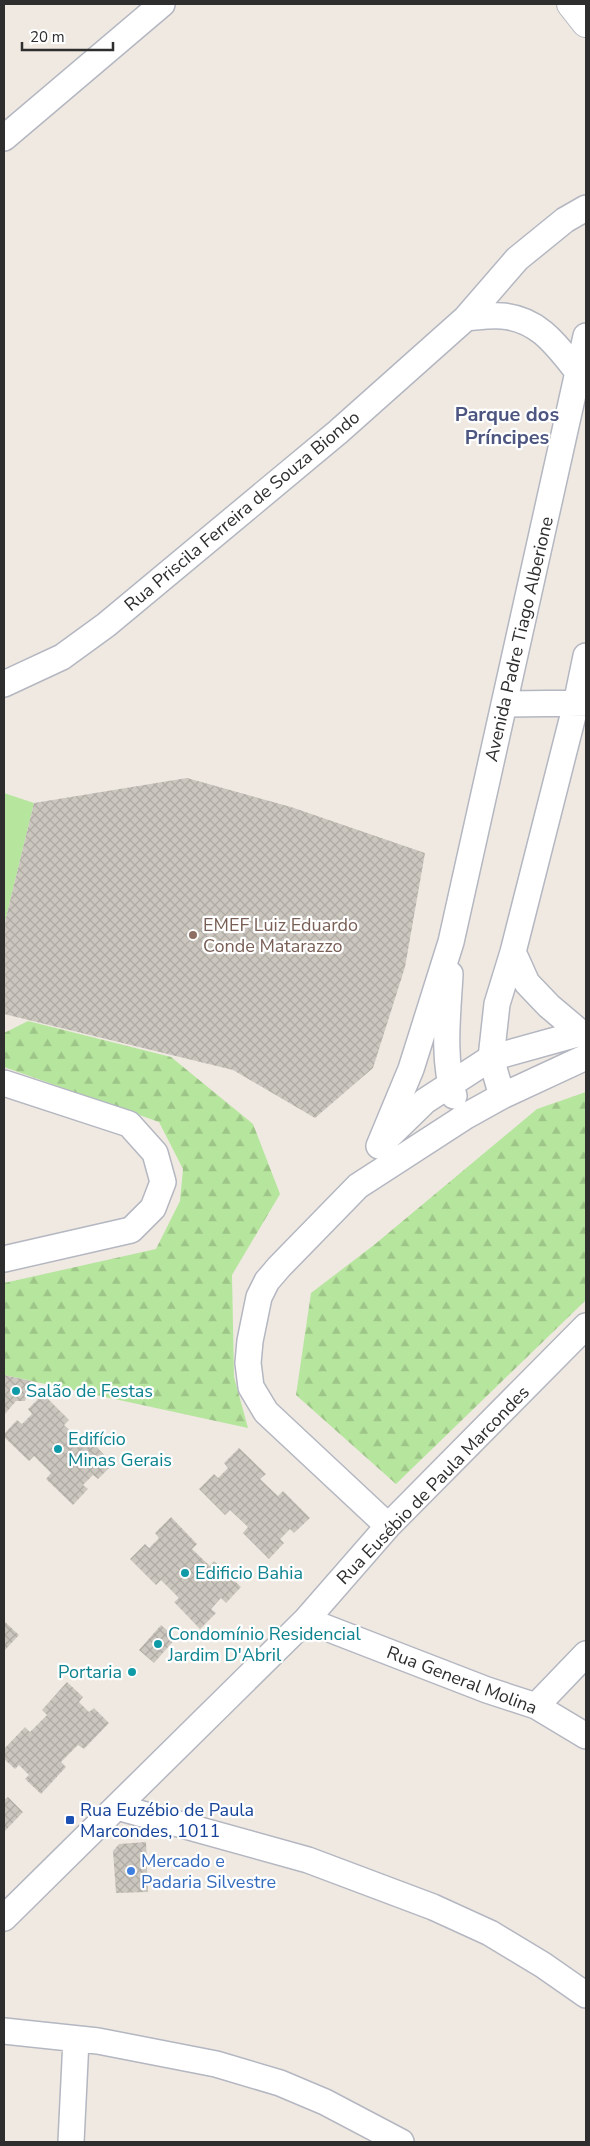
<svg xmlns="http://www.w3.org/2000/svg" width="590" height="2146" font-family="'Nunito Sans',sans-serif">
<style>
.grass{fill:#b6e59e}
.forest{fill:url(#forest-firs)}
.building{fill:url(#building-cross-hatch)}
.lines{fill:none;stroke-linecap:round;stroke-linejoin:round}
.minor-casing{stroke:#b4b7c1;stroke-width:28}
.secondary-casing{stroke:#b4b7c1;stroke-width:30}
.minor{stroke:#fff;stroke-width:25}
.secondary{stroke:#fff;stroke-width:28}
.education-dot{fill:#8d6e63;stroke:#fff;stroke-width:2}
.culture-dot{fill:#0f9aa8;stroke:#fff;stroke-width:2}
.transit-dot{fill:#1a4fb4;stroke:#fff;stroke-width:2}
.shop-dot{fill:#3f7fe0;stroke:#fff;stroke-width:2}
.labels{text-anchor:middle;dominant-baseline:central;stroke-width:4.5;stroke-linejoin:round;paint-order:stroke}
.street-label{font-size:18px;fill:#2e2e2e;stroke:#fff}
.education-label{font-size:18px;fill:#785e54;stroke:#fff;text-anchor:start}
.culture-label{font-size:18px;fill:#0d838f;stroke:#fff;text-anchor:start}
.transit-label{font-size:18px;fill:#164399;stroke:#fff;text-anchor:start}
.shop-label{font-size:18px;fill:#366cbe;stroke:#fff;text-anchor:start}
.quarter-label{font-size:20px;font-weight:bold;fill:#4d5680;stroke:#fff}
</style>
<defs>
<pattern id="forest-firs" width="22" height="20" patternUnits="userSpaceOnUse" patternTransform="scale(1.25)"><rect width="22" height="20" fill="#b6e59e"/><path d="M5 1l3.5 6h-7zM16 11l3.5 6h-7z" fill="#9dc588"/></pattern>
<pattern id="building-cross-hatch" width="8" height="8" patternUnits="userSpaceOnUse" patternTransform="scale(1.25)"><rect width="8" height="8" fill="#cbc7bf"/><path d="M0 0l8 8M0 8l8-8" fill="none" stroke="#afaba4"/></pattern>
</defs>
<rect width="100%" height="100%" fill="#efe9e1"/>
<path class="grass" d="M4 793 34 803 4 926Z"/>
<path class="forest" d="M28 1021 171 1057 253 1124 280 1194 232 1275 234 1377 248 1428 4 1375V1283L156 1249 180 1201 183 1169 159 1122 4 1067V1033Z
M586 1092V1300L396 1484 296 1395 311 1293 374 1245 537 1109Z"/>
<path class="building" d="M187 778 291 807 425 853 405 967 373 1068 315 1118 233 1070 4 1014V926L34 803Z
M4 1375 31 1381 25 1401H16L4 1415Z
M43 1394 69 1420 64 1425 82 1442 87 1437 113 1464 98 1479 93 1475 83 1485 88 1489 73 1505 46 1479 51 1473 34 1456 29 1461 4 1437V1434L17 1420 22 1424 32 1414 28 1409Z
M239 1448 266 1474 260 1479 278 1496 283 1491 310 1518 294 1533 290 1529 280 1539 284 1543 269 1559 243 1533 248 1527 230 1510 225 1515 199 1489 214 1474 218 1478 228 1468 224 1463Z
M171 1517 197 1544 192 1549 210 1566 214 1561 241 1587 226 1603 221 1598 211 1609 216 1613 200 1629 174 1602 179 1598 161 1580 156 1585 130 1559 145 1544 149 1548 159 1538 155 1533Z
M4 1621 19 1635 4 1651Z
M161 1625 176 1638 154 1663 139 1650Z
M131 1665 138 1674 134 1678 126 1670Z
M67 1682 83 1697 79 1702 89 1712 94 1708 109 1723 84 1749 78 1745 61 1762 66 1767 41 1794 25 1779 29 1775 19 1765 15 1769 4 1759V1749L25 1727 30 1732 47 1715 42 1710Z
M8 1797 23 1812 4 1832V1800Z
M146 1842 148 1892 116 1893 113 1851 119 1844Z"/>
<g class="lines">
<g class="minor-casing">
<path id="minor" d="M4 138 162 4
M466 318C478 317 490 315 502 316 539 319 557 346 578 372
M4 684 62 657 106 625 338 432 466 318 517 259 565 220 586 208
M504 704 586 703
M513 952 527 983 549 1006 581 1033
M450 974C448 1013 442 1058 454 1096
M4 1083 129 1124 155 1153 163 1182 153 1208 131 1230 4 1259
M502 1096 491 1058 497 1004 513 952 576 704 586 656
M386 1139 425 1101 491 1058 581 1033 586 1034
M379 1146 411 1069 451 942 586 336
M388 1526 266 1412 251 1387 248 1363 250 1341 259 1297 267 1281 279 1267 358 1186 466 1116 502 1096 586 1057
M306 1620 487 1690 536 1706 586 1736
M536 1706 586 1654
M117 1807 308 1860 433 1907 490 1933 543 1965 586 1995
M4 1918 306 1620 388 1526 586 1326
M4 2031 98 2041 216 2064 280 2083 325 2102 401 2142
M71 2142 76 2040"/>
</g>
<g class="secondary-casing">
<path id="secondary" d="M571 4 586 23"/>
</g>
<use href="#minor" class="minor"/>
<use href="#secondary" class="secondary"/>
</g>
<circle class="education-dot" cx="193" cy="935" r="5"/>
<g class="culture-dot">
<circle cx="16" cy="1391" r="5"/>
<circle cx="58" cy="1449" r="5"/>
<circle cx="185" cy="1573" r="5"/>
<circle cx="158" cy="1644" r="5"/>
<circle cx="132" cy="1672" r="5"/>
</g>
<rect class="transit-dot" x="65" y="1815" width="10" height="10" rx="2.5"/>
<circle class="shop-dot" cx="131" cy="1871" r="5"/>
<g class="labels">
<g class="street-label">
<text transform="translate(242 511) rotate(-40)">Rua Priscila Ferreira de Souza Biondo</text>
<text transform="translate(519 639) rotate(-77)">Avenida Padre Tiago Alberione</text>
<text transform="translate(433 1485) rotate(-46)">Rua Eusébio de Paula Marcondes</text>
<text transform="translate(462 1680) rotate(21)">Rua General Molina</text>
</g>
<g class="education-label">
<text x="203" y="925">EMEF Luiz Eduardo<tspan x="203" dy="21">Conde Matarazzo</tspan></text>
</g>
<g class="culture-label">
<text x="26" y="1391">Salão de Festas</text>
<text x="68" y="1439">Edifício<tspan x="68" dy="21">Minas Gerais</tspan></text>
<text x="195" y="1573">Edificio Bahia</text>
<text x="168" y="1634">Condomínio Residencial<tspan x="168" dy="21">Jardim D'Abril</tspan></text>
<text x="122" y="1672" text-anchor="end">Portaria</text>
</g>
<g class="transit-label">
<text x="80" y="1810">Rua Euzébio de Paula<tspan x="80" dy="21">Marcondes, 1011</tspan></text>
</g>
<g class="shop-label">
<text x="141" y="1861">Mercado e<tspan x="141" dy="21">Padaria Silvestre</tspan></text>
</g>
<g class="quarter-label">
<text x="507" y="414">Parque dos<tspan x="507" dy="23">Príncipes</tspan></text>
</g>
</g>
<rect width="590" height="2146" fill="none" stroke="#2e2e2e" stroke-width="10"/>
<path d="M22 42v8h91v-8" fill="none" stroke="#2e2e2e" stroke-width="2.5"/>
<text x="30" y="42" font-size="15" fill="#2e2e2e" stroke="#ffffff" stroke-width="4" paint-order="stroke">20 m</text>
</svg>
